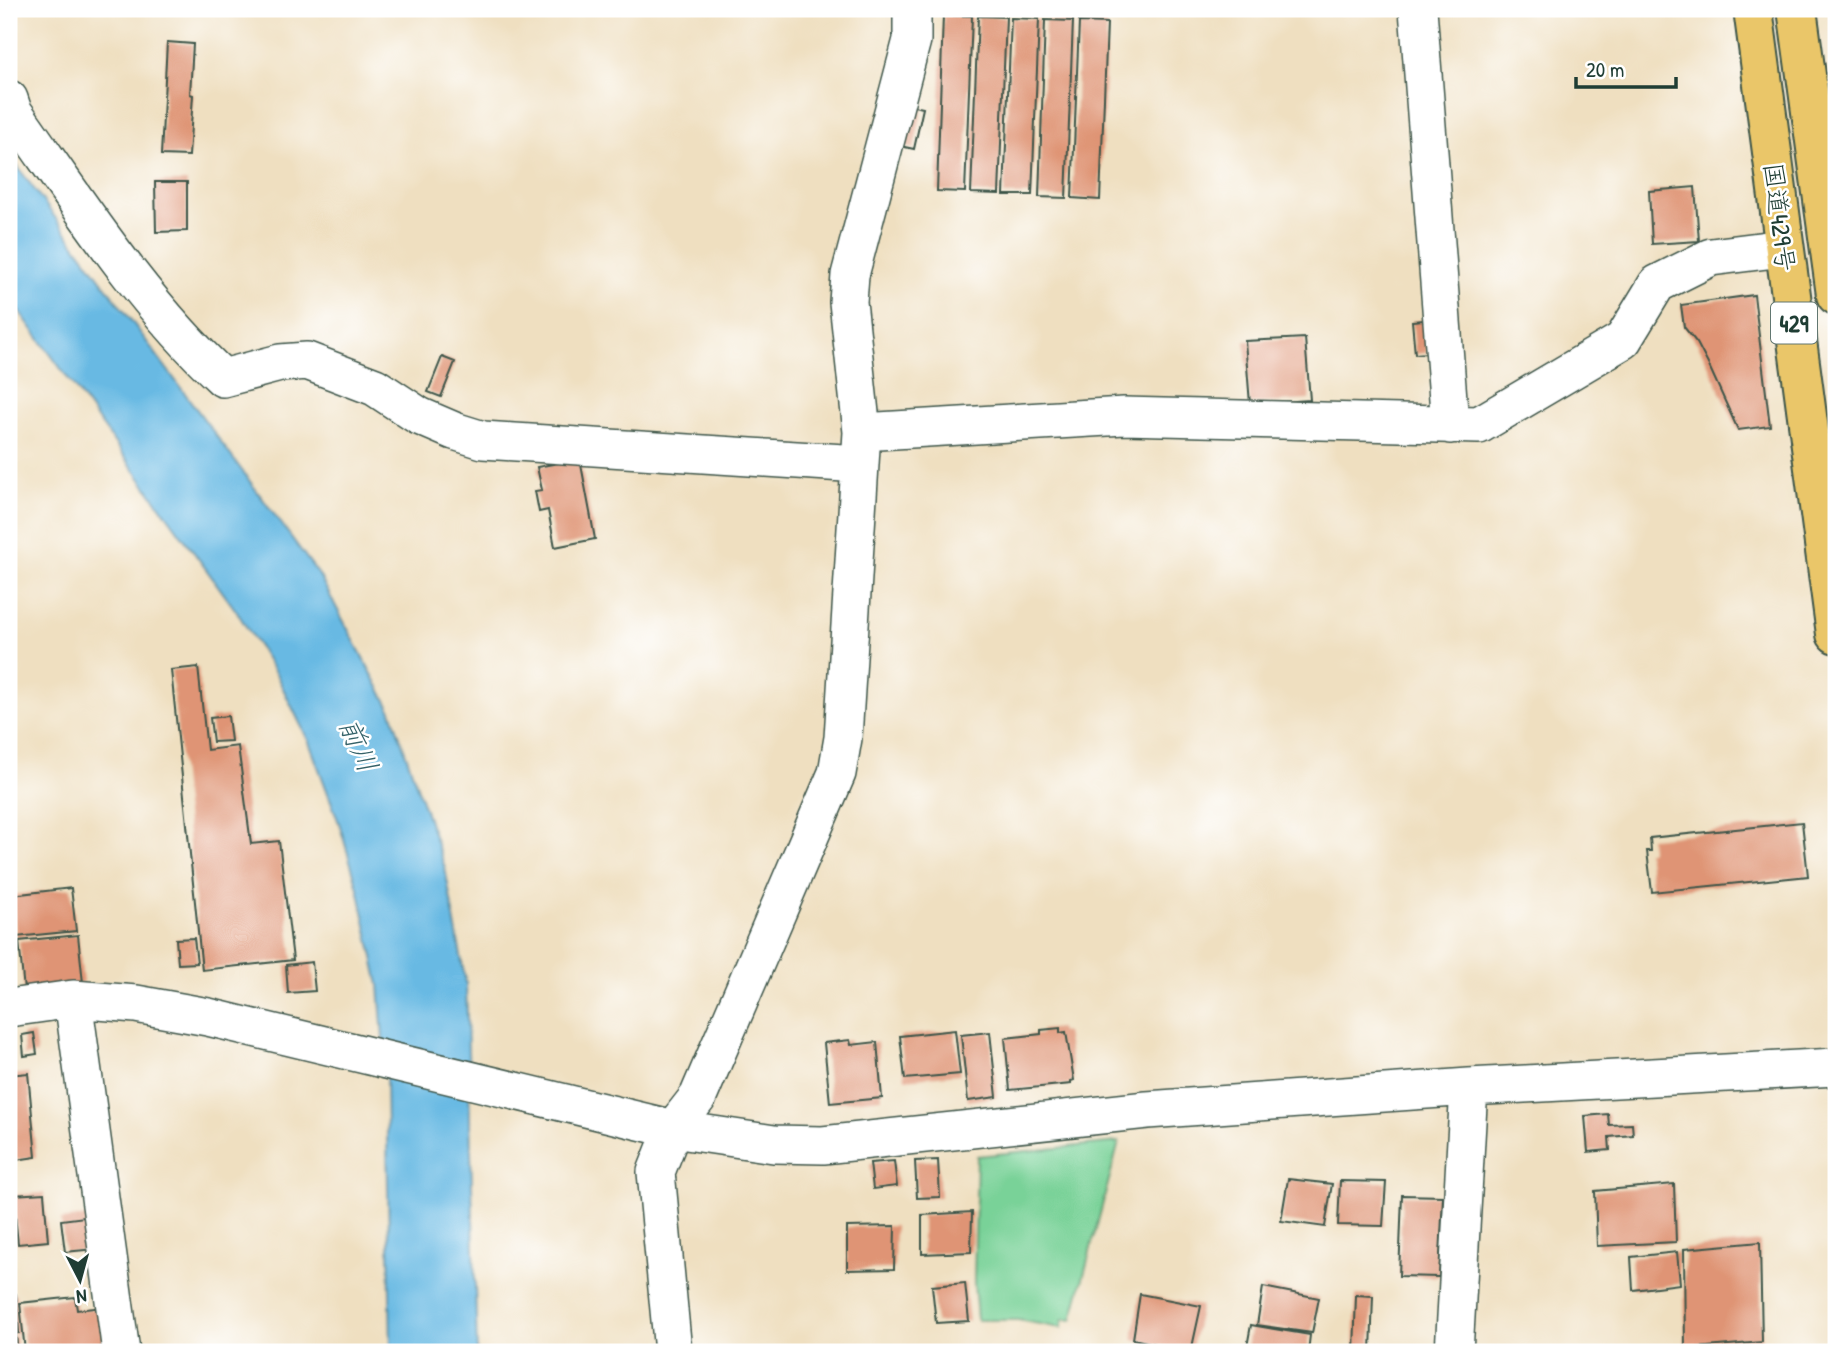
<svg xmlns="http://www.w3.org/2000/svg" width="1845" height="1361" font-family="'Patrick Hand','Klee One',sans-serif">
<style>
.green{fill:#79d298;stroke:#4c8866;stroke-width:2}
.water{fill:#67b9e3;stroke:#437b8c;stroke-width:2}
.building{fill:#df9474}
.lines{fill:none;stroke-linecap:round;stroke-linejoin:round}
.minor-casing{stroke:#3e5549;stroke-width:40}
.trunk-casing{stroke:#3e5549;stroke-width:42}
.minor{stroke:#fff;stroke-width:37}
.trunk{stroke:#eac669;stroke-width:38}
.labels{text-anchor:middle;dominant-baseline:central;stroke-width:5;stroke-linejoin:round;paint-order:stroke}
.shield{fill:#fff;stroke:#627771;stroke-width:2}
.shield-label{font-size:24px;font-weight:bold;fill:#1f3d34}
.street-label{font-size:26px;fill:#1f3d34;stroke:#fff}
.water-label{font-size:28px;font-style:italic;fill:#356269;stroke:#fff}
</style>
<rect width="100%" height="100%" fill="#fff"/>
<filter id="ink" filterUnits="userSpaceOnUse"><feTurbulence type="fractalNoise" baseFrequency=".0143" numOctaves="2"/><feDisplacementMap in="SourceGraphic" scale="14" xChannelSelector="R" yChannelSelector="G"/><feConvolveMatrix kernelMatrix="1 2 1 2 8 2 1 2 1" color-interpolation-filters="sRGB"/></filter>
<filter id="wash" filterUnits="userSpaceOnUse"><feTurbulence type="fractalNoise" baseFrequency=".00686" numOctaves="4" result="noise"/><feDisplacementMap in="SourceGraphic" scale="28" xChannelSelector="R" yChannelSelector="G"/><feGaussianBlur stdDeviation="1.57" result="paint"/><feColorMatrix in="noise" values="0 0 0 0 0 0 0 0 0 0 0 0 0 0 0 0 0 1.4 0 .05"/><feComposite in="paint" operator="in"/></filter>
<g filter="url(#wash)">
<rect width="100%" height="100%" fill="#efdfc0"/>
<path class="green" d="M1119 1142 1072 1320 1063 1319 1061 1328 1018 1320H977L974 1282 977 1156Z"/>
<path class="water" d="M9 155 319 575 390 708 445 868 466 984 477 1352H391L386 1079 379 985 358 888 339 823 309 742 276 674 237 612 9 297Z"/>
<g id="blocks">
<path class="building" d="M943 15 972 16 965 192 937 191Z
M978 16 1006 17 999 194 971 193Z
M1011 18 1039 19 1032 195H1004Z
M1045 20 1073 21 1066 198 1039 197Z
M1079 22 1107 23 1100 200 1072 198Z
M167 42 193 44 190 94 193 95 189 156 161 155Z
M909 105 923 108 914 149 900 146Z
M155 182H187V231L156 232Z
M1695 187 1699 241 1652 244 1649 191Z
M1754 295 1770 426 1738 430 1709 366 1697 343 1684 327 1681 305Z
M1424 320 1427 353 1415 354 1412 321Z
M1305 338 1310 400 1250 404 1245 341Z
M442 357 455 362 441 397 428 392Z
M580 459 595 539 555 547 548 510 539 512 535 491 542 490 537 467Z
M198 667 207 750 238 746 251 844 279 841 293 960 202 970 171 670Z
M228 716 231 741 213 742 210 718Z
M1802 822 1808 876 1652 892 1647 851H1651L1650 838Z
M71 888 76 931 16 937 12 895Z
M78 935 83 983 24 990 19 941Z
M194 938 197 963 178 964 176 939Z
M312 962 315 991 288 993 286 965Z
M1060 1028V1033L1066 1032 1074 1080 1071 1081V1084L1010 1090 1005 1038 1041 1034V1030Z
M955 1030 960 1074 905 1079 900 1036Z
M990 1032 997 1097 968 1101 961 1035Z
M34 1033 37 1054 24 1056 22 1035Z
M850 1040 851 1045 877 1042 882 1098 830 1103 824 1043Z
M28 1073 36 1157 9 1161V1075Z
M1608 1114 1609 1125 1632 1124 1633 1135 1609 1137 1610 1150 1588 1152 1585 1116Z
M938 1160 940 1197 917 1198 915 1161Z
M894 1161 897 1186 873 1189 870 1163Z
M1288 1179 1332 1184 1325 1227 1281 1221Z
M1340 1181 1386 1182 1383 1226 1338 1225Z
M1674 1184 1676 1242 1597 1246 1595 1191Z
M44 1193 48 1241 18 1244 13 1195Z
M1402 1195 1443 1196 1439 1277 1399 1276Z
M9 1206H12L15 1243 9 1244Z
M972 1212 971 1252 922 1254V1215Z
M92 1216 95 1249 65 1252 61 1220Z
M895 1226 894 1269 847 1270V1227Z
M1760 1242 1762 1342 1685 1349 1684 1249Z
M1677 1252 1680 1284 1633 1290 1631 1257Z
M965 1283 969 1321 936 1323 932 1286Z
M1263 1287 1319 1298 1312 1333 1257 1325Z
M9 1294H16L19 1333 9 1335Z
M1140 1294 1201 1306 1191 1352 1133 1339Z
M1356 1295 1373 1296 1371 1352H1354Z
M75 1297 77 1310 103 1307 107 1352H25L20 1303Z
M1251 1325 1310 1335 1308 1352H1246Z
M16 1336 18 1352H9V1337Z"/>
</g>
</g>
<g filter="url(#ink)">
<use href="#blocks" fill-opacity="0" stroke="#3e5549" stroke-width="2"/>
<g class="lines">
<g class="minor-casing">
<path id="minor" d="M1418 9 1450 425
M9 99 13 111C77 201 142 303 223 378L280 363 307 361 375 387 419 416 454 431 483 440 860 464
M862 432 1124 416 1479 425 1623 340 1657 284 1711 257 1783 248
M73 999 121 1352
M9 1008 73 999 136 1004 208 1017 673 1129 774 1144 823 1145 1147 1110 1469 1087 1836 1067
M673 1352 656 1172 673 1129 698 1097 837 773 843 738 862 432 848 302 850 275 912 40V9
M1454 1352 1469 1087"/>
</g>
<g class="trunk-casing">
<path id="trunk" d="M1753 9 1836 634
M1797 9 1836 295"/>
</g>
<use href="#minor" class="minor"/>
<use href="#trunk" class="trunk"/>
</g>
</g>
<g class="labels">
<rect class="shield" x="1771" y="302.5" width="46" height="41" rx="5"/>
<g class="shield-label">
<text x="1794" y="323">429</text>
</g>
<g class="street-label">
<text transform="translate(1780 217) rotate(83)">国道429号</text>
</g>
<g class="water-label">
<text transform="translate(359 745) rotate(66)">前川</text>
</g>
</g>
<rect width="1845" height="1361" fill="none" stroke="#fff" stroke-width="35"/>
<g transform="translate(80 1280) rotate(174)" stroke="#ffffff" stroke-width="5" paint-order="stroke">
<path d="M0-5L12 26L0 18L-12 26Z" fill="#1f3d34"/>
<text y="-10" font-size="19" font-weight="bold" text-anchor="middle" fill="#1f3d34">N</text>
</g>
<path d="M1576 77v10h100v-10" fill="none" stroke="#1f3d34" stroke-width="3.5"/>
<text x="1586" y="77" font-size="21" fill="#1f3d34" stroke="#ffffff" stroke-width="5" paint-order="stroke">20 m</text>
</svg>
